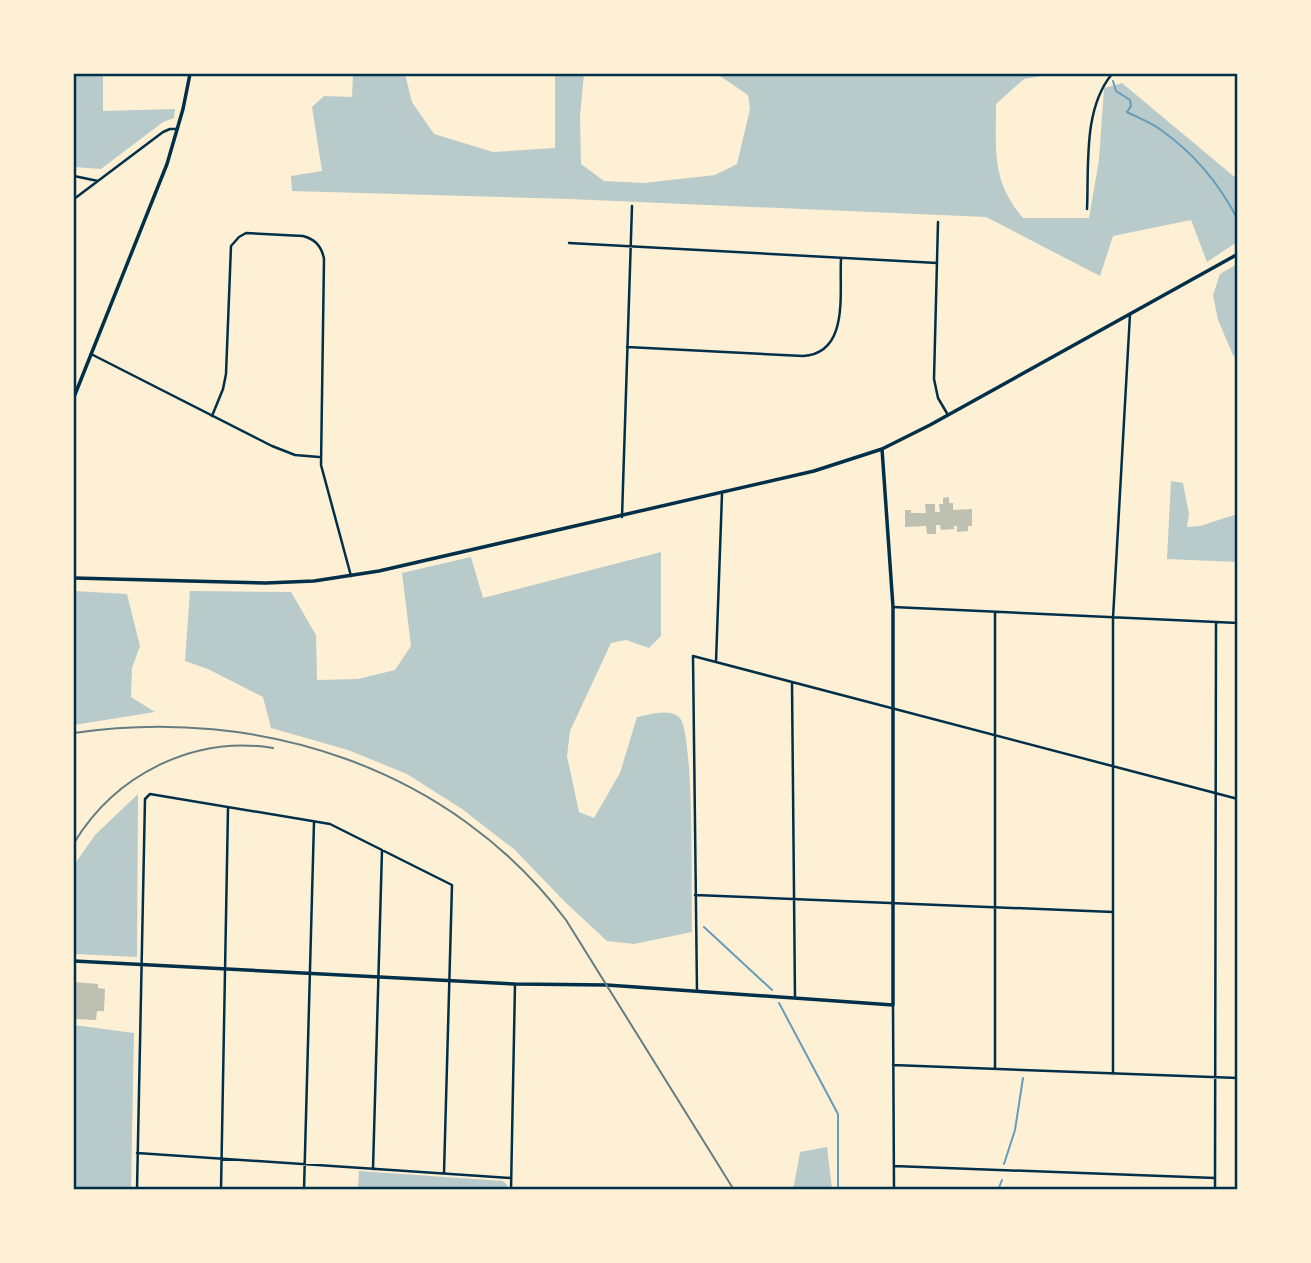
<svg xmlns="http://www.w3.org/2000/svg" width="1311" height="1263" font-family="'Fira Sans Condensed',sans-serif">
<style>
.green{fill:#b9caca}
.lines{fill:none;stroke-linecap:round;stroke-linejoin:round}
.stream{stroke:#669bbc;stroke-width:2}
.building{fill:#bec0b2}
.minor{stroke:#003049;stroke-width:2.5}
.tertiary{stroke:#003049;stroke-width:3.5}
.rail{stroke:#657d81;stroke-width:2}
.neatline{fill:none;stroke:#003049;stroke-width:2.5}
</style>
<rect width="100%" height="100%" fill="#fdf0d5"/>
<path class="green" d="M74 74H103V111L175 109 174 118 163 122 101 169 74 167Z
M353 74H405L412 102 434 134 493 152 555 148V74H584L580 116 581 164 604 181 644 183 715 175 737 164 750 109 748 95 717 74H1053L1024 79 996 104C996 150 991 180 1023 218H1089L1099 160 1104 88 1122 83 1237 179V242L1207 262 1191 220 1113 236 1100 276 986 217 570 199 292 191 291 176 322 171 312 107 324 96 352 97Z
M1237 264V359L1233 355 1218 320 1213 295 1220 274Z
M1171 481 1183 483 1189 514 1187 527 1200 526 1237 514V562L1167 559Z
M661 552V636L649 648 626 640 611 643 570 731 567 756 579 812 594 818 620 773 637 717C649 715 668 708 679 717 695 731 691 901 692 932L634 944 607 941 564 901 515 850 462 809 407 774 348 750 271 728 263 697 208 669 185 661 190 591 291 592 316 635 317 680 358 679 395 670 411 646 402 573 471 557 483 598Z
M74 591 127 594 140 646 132 668 131 697 155 712 74 725Z
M138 794 137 957 74 954V865L95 835Z
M74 1025 134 1033 131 1189H74Z
M827 1147 832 1189H791L794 1185 800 1152Z
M359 1171 503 1181 507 1185V1189H358Z"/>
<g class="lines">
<path class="stream" d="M1102 74 1104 75
M1113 81 1116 91 1130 100 1131 106 1127 112C1138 118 1151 122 1161 130 1195 154 1219 183 1238 220
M704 927 772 990
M779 1003 838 1114V1190
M1004 1164 1015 1130 1023 1078
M998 1190 1002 1180"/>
</g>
<path class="building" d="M949 497V503H953V510L972 509V526H968V531L957 532V526H954V529L941 530 940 525H936V534H927L926 526 905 527V510H911V513H926L925 504H935V512H940L939 504H943V498Z
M74 982 98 984V988L105 989 104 1011H97L96 1020 74 1019Z"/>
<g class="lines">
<path class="minor" d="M74 176 98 181
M74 199 163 132 170 129H177
M1087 209C1089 165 1083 109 1112 74
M938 222 934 379 938 398 948 415
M569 243 937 263
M627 347 803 356C850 353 839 292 841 259
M91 354 272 446 295 455 319 457
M212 416 223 389 226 374 231 246 239 237 246 233 303 236C315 239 322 247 324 259L321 465 351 576
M622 517 632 206
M893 607 1238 623
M995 612V1069
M716 662 722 494
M792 683 795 998
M695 895 1113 912
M697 991 693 656 1238 799
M893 1005 894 1190
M893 1065 1238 1078
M1113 1074V618L1130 314
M137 1153 511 1178
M894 1166 1215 1178
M373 1169 382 850
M137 1190 145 799 150 794 330 824 452 885 444 1173
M221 1190 228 808
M304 1190 314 822
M511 1190 515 984
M1215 1190 1216 622"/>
<path class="tertiary" d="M74 397 167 164 183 109 190 74
M74 578 266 583 314 581 379 571 814 471 882 449 930 425 1238 254
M74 961 515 984 607 985 893 1005V607L882 449"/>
<path class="rail" d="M74 733C259 706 451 767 566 920L734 1190
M74 843C115 775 193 735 273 748"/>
</g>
<rect width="1311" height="1263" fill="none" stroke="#fdf0d5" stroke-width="150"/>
<rect x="75" y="75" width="1161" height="1113" class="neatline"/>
</svg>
